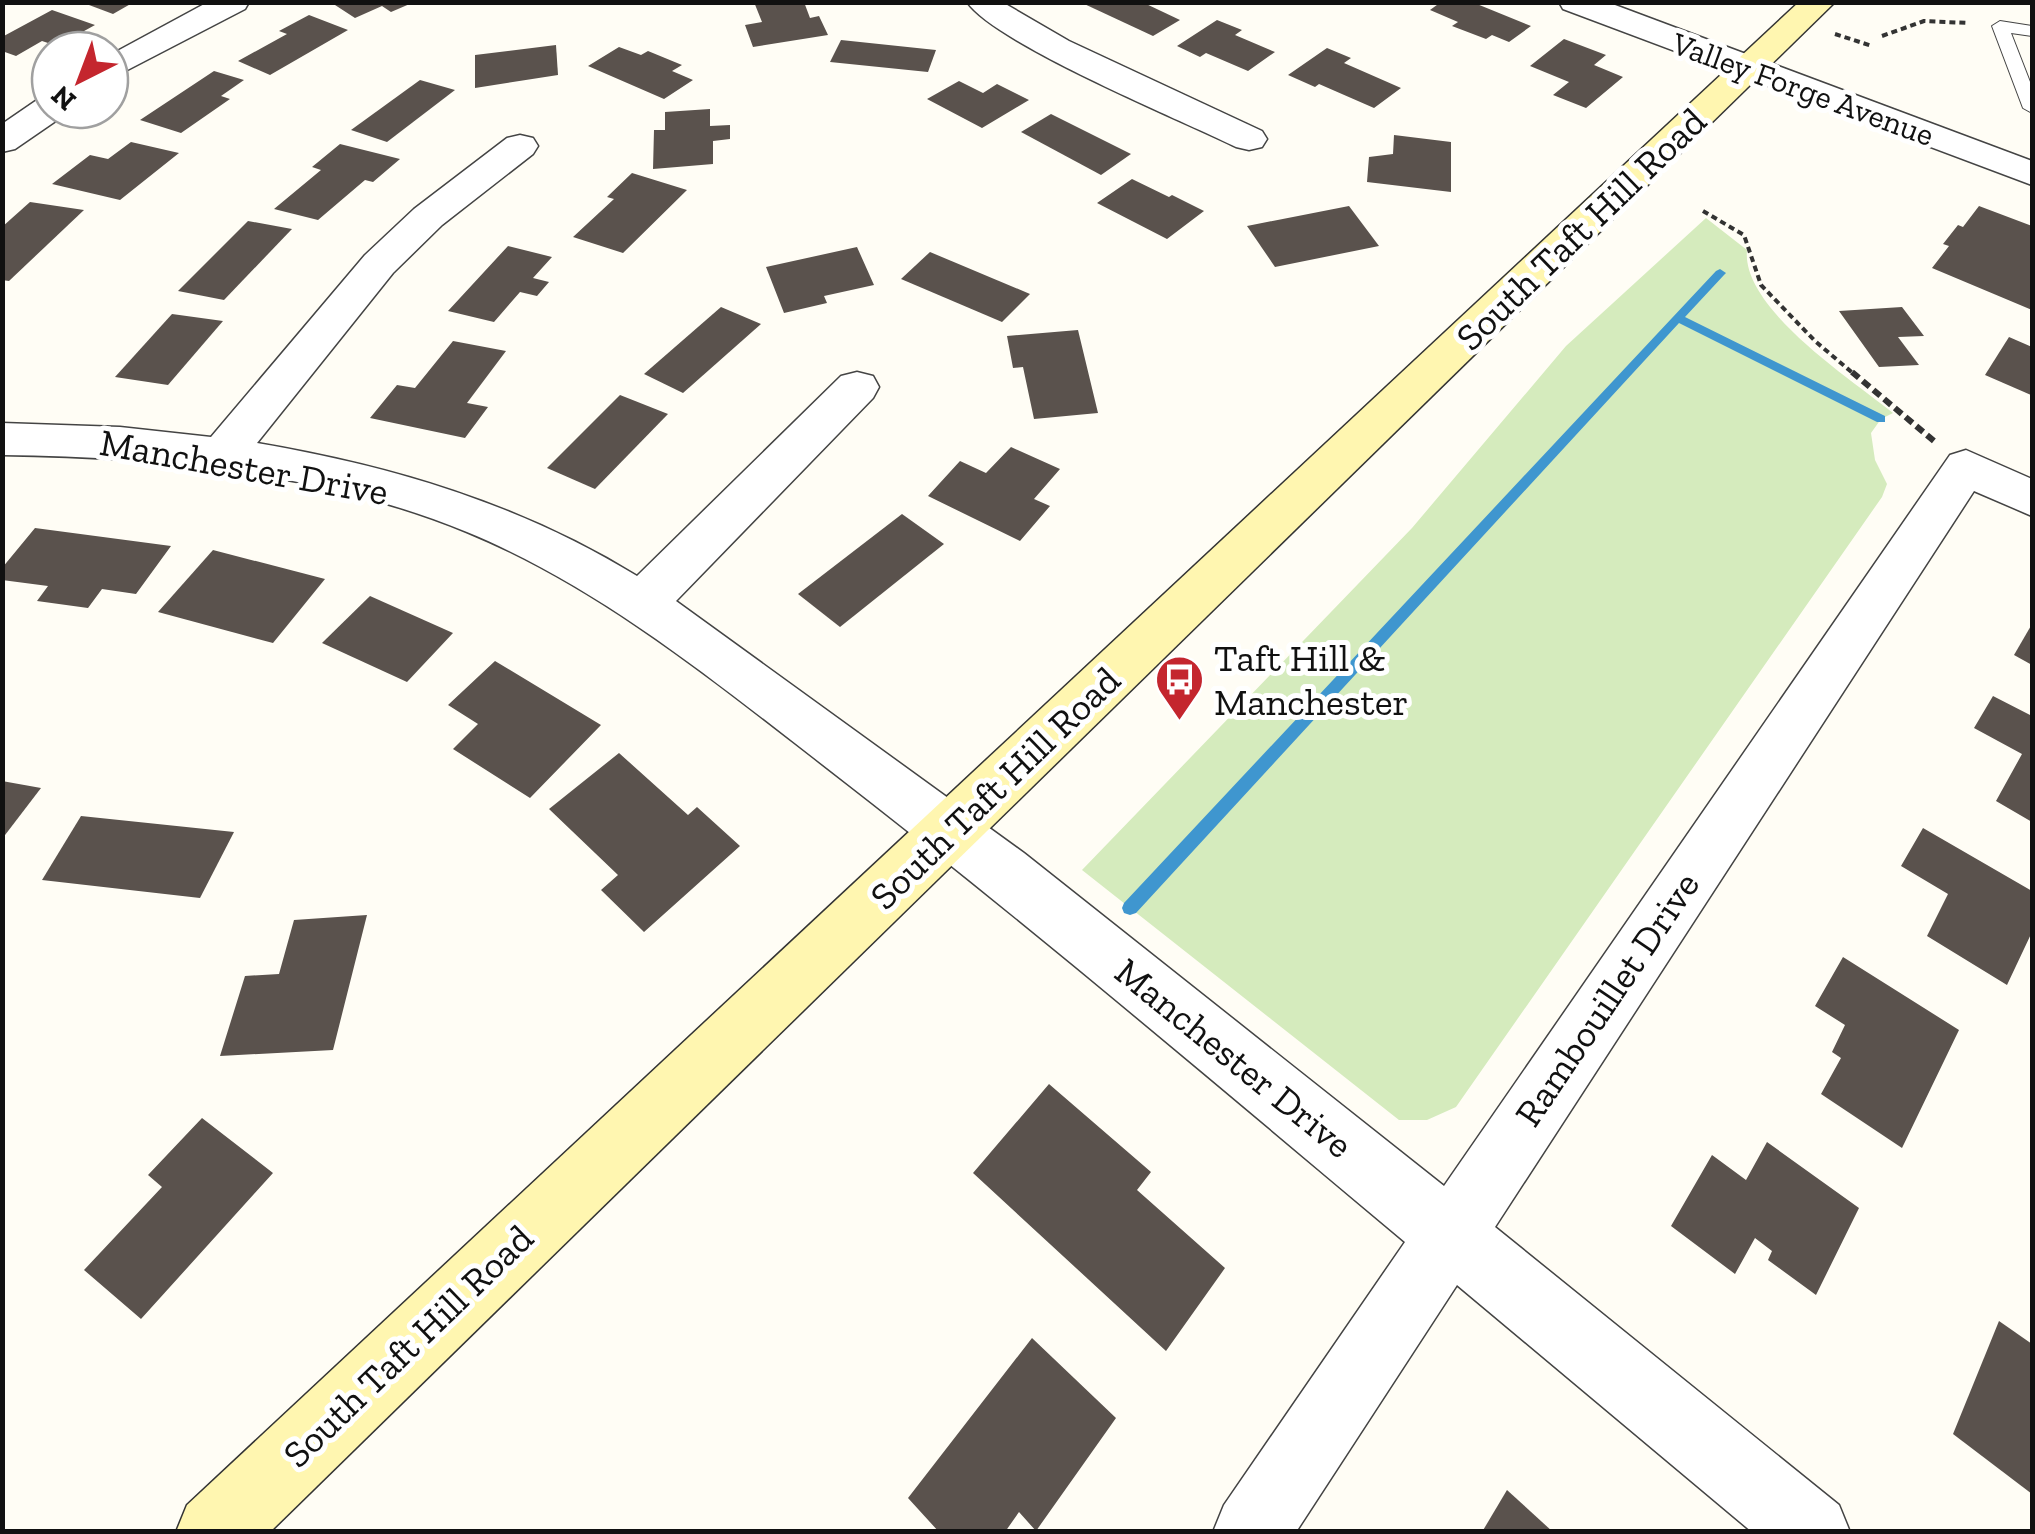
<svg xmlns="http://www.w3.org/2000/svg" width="2035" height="1534" viewBox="0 0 2035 1534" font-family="'Zilla Slab',serif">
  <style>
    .green { fill: #d5ebbd }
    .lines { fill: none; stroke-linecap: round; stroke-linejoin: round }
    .stream { fill: #3f96cf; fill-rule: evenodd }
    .building { fill: #5a524d }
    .lane-casing { stroke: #444; stroke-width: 2 }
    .street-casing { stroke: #444; stroke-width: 3 }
    .secondary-casing { stroke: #333; stroke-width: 3 }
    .path-far1 { stroke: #333; stroke-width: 4; stroke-dasharray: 6 4; stroke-linecap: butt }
    .path { stroke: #333; stroke-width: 6; stroke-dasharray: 9 5; stroke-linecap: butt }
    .lane { fill: #fff; fill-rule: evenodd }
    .street { fill: #fff; fill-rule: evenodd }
    .secondary { fill: #fff6b0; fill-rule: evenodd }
    .labels { text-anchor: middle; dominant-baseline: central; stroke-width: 10; stroke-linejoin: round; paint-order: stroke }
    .far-street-label { font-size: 32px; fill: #111; stroke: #fff }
    .street-label { font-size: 38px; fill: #111; stroke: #fff }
    .poi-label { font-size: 38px; fill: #111; stroke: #fff; text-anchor: start }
  </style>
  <rect width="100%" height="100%" fill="#fffdf5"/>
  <!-- green -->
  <path class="green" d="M1706,218L1747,250C1741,308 1851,379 1893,413L1881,419L1871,433L1875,460L1887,484L1882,497L1456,1107L1427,1120H1399L1082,870L1412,528L1566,346Z"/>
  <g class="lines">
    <!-- stream -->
    <path class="stream" d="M1720,269L1726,273L1724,275L1685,317L1885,416V422H1877L1679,323L1136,913L1130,915L1124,913L1122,908L1124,903L1716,271Z"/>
  </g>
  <!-- building -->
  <g class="building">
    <path d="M81,2H134L113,14Z"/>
    <path d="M341,2H412V3L391,12L382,6L355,18L335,5Z"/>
    <path d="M754,2H804L810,18L819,16L828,35L753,47L745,25L762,22Z"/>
    <path d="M1080,2H1142L1180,20L1153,36Z"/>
    <path d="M1441,2H1472L1531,26L1509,42L1492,35L1486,39L1452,26L1458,22L1430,10Z"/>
    <path d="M52,10L95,25L57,46L42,41L16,56L2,51V37Z"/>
    <path d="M309,15L348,30L270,75L238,61L287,34L279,31Z"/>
    <path d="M1217,20L1242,30L1235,35L1275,52L1248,71L1206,53L1200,57L1177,46Z"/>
    <path d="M1564,39L1606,55L1594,65L1623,77L1586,108L1553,95L1569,82L1530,66Z"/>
    <path d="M841,40L936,50L928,72L830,62Z"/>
    <path d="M556,45L558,75L475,88V55Z"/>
    <path d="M619,47L641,55L648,51L682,65L672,71L693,80L664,99L588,66Z"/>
    <path d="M1327,48L1351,58L1344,63L1401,88L1374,108L1319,84L1315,87L1288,75Z"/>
    <path d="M214,71L244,80L221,96L230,99L181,133L140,120Z"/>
    <path d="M420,80L455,90L387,142L351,130Z"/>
    <path d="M959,81L983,93L997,84L1029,100L982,128L927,99Z"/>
    <path d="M710,109V126L730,125V139L713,141V164L653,169L654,130H665V112Z"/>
    <path d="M1051,114L1131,154L1101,175L1021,132Z"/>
    <path d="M1394,135L1451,142V192L1367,182L1369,157L1393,154Z"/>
    <path d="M131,142L179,153L120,200L52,184L90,155L108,159Z"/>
    <path d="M340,144L400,159L373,182L365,180L318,220L274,209L321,170L312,167Z"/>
    <path d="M632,173L687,190L623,253L573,237L614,199L607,197Z"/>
    <path d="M1132,179L1169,197L1172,195L1204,211L1167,239L1097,203Z"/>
    <path d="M30,202L84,210L9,281L2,280V227Z"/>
    <path d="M1349,206L1379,246L1275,267L1247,226Z"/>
    <path d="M1979,206L2032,226V310L1932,268L1949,246L1943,244L1958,225L1963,227Z"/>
    <path d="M248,221L292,229L224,300L178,291Z"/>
    <path d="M508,246L552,257L533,278L549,282L537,296L520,292L494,322L448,311Z"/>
    <path d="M857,247L874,285L824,296L827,303L784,313L766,267Z"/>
    <path d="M930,252L1030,294L1002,322L901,279Z"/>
    <path d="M721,307L761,324L683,393L644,374Z"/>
    <path d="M1902,307L1924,336L1898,337L1919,365L1879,367L1839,311Z"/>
    <path d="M172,314L223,321L168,385L115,377Z"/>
    <path d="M1078,330L1098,413L1034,419L1023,367L1013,368L1007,336Z"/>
    <path d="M2009,337L2032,347L2031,395L1985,375Z"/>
    <path d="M453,341L506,351L467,403L488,407L465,438L370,418L397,385L415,388Z"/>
    <path d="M620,395L668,414L595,489L547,468Z"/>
    <path d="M1011,447L1060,469L1034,499L1050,506L1020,541L928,496L960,461L986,473Z"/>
    <path d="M902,514L944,544L840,627L798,594Z"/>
    <path d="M35,528L171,546L136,594L102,589L88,608L37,601L48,586L2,580V568Z"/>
    <path d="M213,550L325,579L273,643L158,612Z"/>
    <path d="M370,596L453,633L407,682L322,643Z"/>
    <path d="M2032,624V665L2014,655Z"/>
    <path d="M495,661L601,725L530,798L453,749L478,724L448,705Z"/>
    <path d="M1993,696L2032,716V822L1996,801L2022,754L1974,728Z"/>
    <path d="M619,753L688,815L697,807L740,846L644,932L601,890L618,875L549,809Z"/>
    <path d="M2,781L41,788L2,839Z"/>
    <path d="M81,816L234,832L200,898L42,880Z"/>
    <path d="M1923,828L2032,891V932L2007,985L1927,936L1948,894L1901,866Z"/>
    <path d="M367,915L333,1050L220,1056L245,976L279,974L294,920Z"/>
    <path d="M1843,957L1959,1030L1902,1148L1821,1094L1841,1058L1832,1052L1845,1025L1815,1006Z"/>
    <path d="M1049,1084L1151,1172L1137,1190L1225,1268L1166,1351L973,1173Z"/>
    <path d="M202,1118L273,1173L141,1319L84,1270L162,1187L148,1175Z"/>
    <path d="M1767,1142L1859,1208L1816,1295L1768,1260L1772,1251L1755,1238L1735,1274L1671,1226L1712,1155L1746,1180Z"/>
    <path d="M1999,1321L2032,1344V1494L1953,1434Z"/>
    <path d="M1032,1338L1116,1418L1036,1531L1019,1512L1005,1532H939L908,1498Z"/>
    <path d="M1507,1490L1553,1532H1482Z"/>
  </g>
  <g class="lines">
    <defs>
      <path id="lane" d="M2000,21L2032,26V36L2011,33L2032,87V113L2023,108L1992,26Z"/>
      <g id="street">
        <path d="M208,2H249L245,9L110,79V55Z"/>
        <path d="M967,2H1002L1069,41L1262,131L1267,139L1262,147L1249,150L1236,147C1181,120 996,44 967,2Z"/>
        <path d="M1559,2H1607L2032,161V185L1563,9Z"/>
        <path d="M50,97V110H67L63,116L15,149L2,152V124L37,100Z"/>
        <path d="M520,135L533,138L538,146L533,154L442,225L393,273L257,443C392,466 520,504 637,576L841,376L857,372L873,376L879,387L873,398L676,601L1024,853L1444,1186L1950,455L1966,450L2032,479V516L1974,491L1495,1227L1839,1505L1850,1532H1752L1457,1285L1296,1532H1213L1224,1505L1405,1242C1214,1082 1024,920 827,768C713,680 600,587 467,532C321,472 158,457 2,455V423L120,427L211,437L365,255L414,209L507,138Z"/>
      </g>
      <path id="secondary" d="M1799,2H1835L270,1532H176L187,1505Z"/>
    </defs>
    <!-- lane casing -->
    <use href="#lane" class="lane-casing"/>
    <!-- street casing -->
    <use href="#street" class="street-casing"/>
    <!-- secondary casing -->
    <use href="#secondary" class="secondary-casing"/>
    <!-- path-far1 -->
    <g class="path-far1">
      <path d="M1835,34L1872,46"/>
      <path d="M1882,36L1924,21L1969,23"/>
      <path d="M1703,211L1744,235L1761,285L1815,341L1855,375"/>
    </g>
    <!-- path -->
    <path class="path" d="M1852,372L1934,441"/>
    <!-- lane -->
    <use href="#lane" class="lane"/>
    <!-- street -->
    <use href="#street" class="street"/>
    <!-- secondary -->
    <use href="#secondary" class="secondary"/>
  </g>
  <!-- icons -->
  <defs>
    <symbol id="bus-pin" viewBox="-11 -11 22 30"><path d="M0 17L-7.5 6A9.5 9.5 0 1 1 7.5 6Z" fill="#c4262e" stroke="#fff"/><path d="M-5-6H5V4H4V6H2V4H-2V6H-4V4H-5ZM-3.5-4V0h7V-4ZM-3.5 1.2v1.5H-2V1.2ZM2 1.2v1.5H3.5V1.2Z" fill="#fff"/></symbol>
  </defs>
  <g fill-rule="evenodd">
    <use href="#bus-pin" x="1152" y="652" width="55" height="75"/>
  </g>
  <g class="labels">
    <!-- far-street labels -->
    <g class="far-street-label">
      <text transform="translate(1803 89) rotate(20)">Valley Forge Avenue</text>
    </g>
    <!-- street labels -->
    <g class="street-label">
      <text transform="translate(1581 229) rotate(-44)">South Taft Hill Road</text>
      <text transform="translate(244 467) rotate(10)">Manchester Drive</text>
      <text transform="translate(995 788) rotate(-44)">South Taft Hill Road</text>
      <text transform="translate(1607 999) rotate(-56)">Rambouillet Drive</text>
      <text transform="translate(1234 1058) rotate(39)">Manchester Drive</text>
      <text transform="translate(408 1346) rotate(-44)">South Taft Hill Road</text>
    </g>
    <!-- poi labels -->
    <g class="poi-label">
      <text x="1214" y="658">Taft Hill &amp;<tspan x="1214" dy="44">Manchester</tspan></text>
    </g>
  </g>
  <!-- border -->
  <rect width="2035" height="1534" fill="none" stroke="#111111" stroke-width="10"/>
  <!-- north arrow -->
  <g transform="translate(80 80) rotate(222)"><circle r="48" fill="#ffffff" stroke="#a0a0a0" stroke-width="2.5"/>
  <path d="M0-8L18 38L0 25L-18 38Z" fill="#c4262e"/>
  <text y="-15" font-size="28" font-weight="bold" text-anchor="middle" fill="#111111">N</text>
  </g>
</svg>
